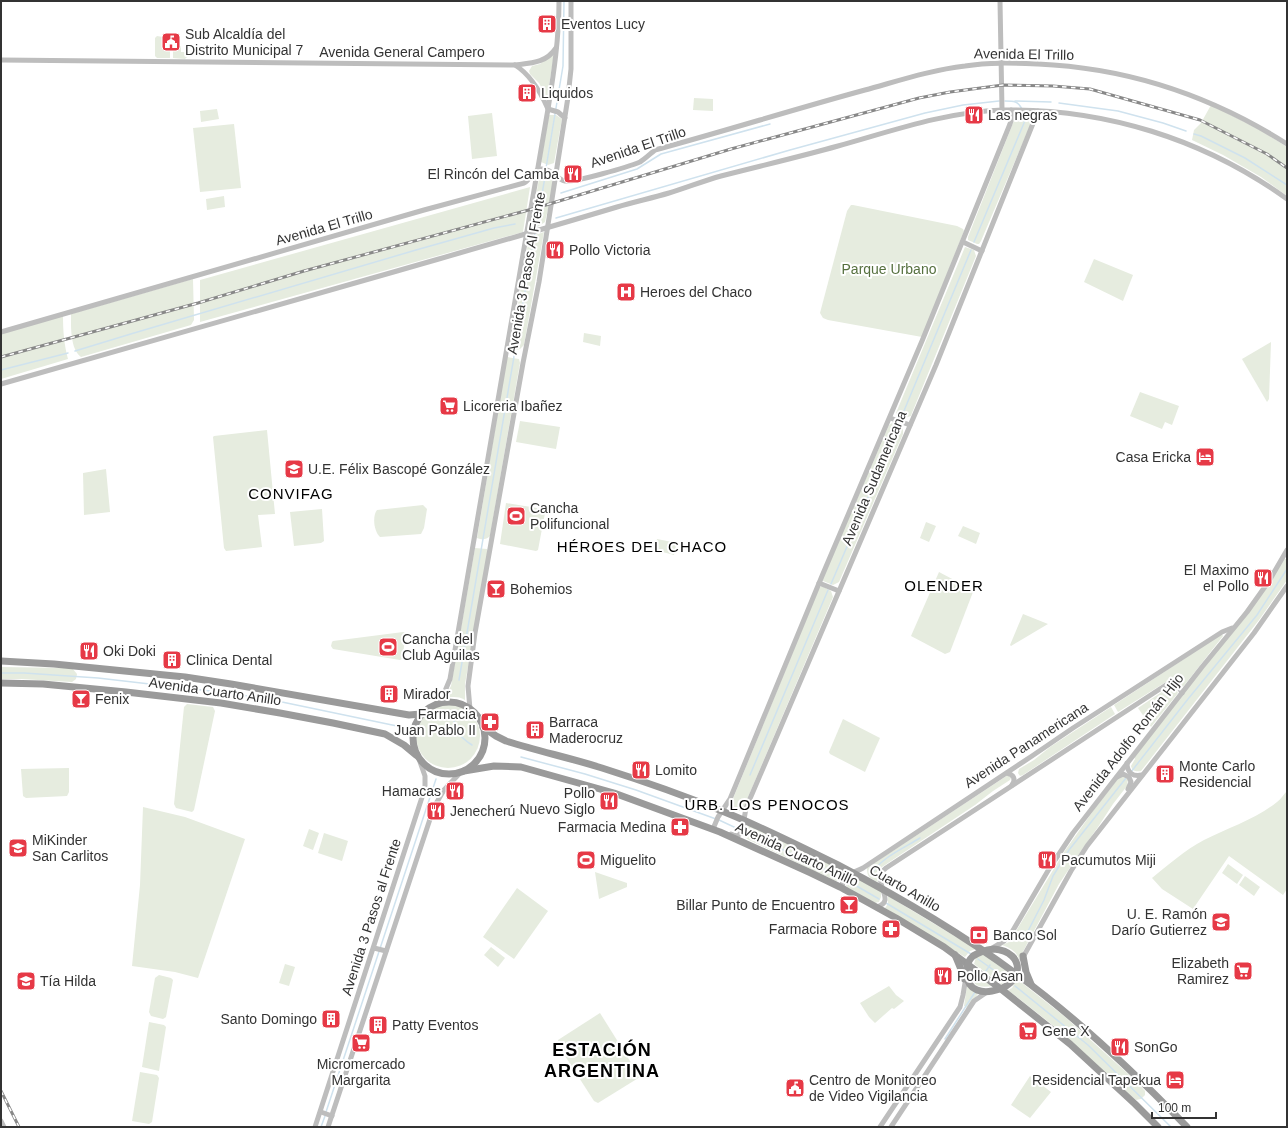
<svg xmlns="http://www.w3.org/2000/svg" width="1288" height="1128" viewBox="0 0 1288 1128" font-family="Helvetica,sans-serif">
  <style>
    .green { fill: #e6ecdf }
    .lines { fill: none; stroke-linecap: round; stroke-linejoin: round }
    .stream { stroke: #cfe2ee; stroke-width: 1.5 }
    .secondary { stroke: #bdbdbd; stroke-width: 5 }
    .highway { stroke: #9a9a9a; stroke-width: 7 }
    .rail-casing { stroke: #888; stroke-width: 3 }
    .rail { stroke: #fff; stroke-width: 1.5; stroke-dasharray: 4.5; stroke-linecap: butt }
    .labels { text-anchor: middle; dominant-baseline: central; stroke-width: 4; stroke-linejoin: round; paint-order: stroke }
    .poi-label { font-size: 14px; fill: #333; stroke: #fff; text-anchor: start }
    .street-label { font-size: 14px; fill: #333; stroke: #fff }
    .park-label { font-size: 14px; fill: #56703f; stroke: #fff }
    .neighbourhood-label { font-size: 15px; letter-spacing: 1px; fill: #000; stroke: #fff }
    .district-label { font-size: 18px; font-weight: bold; letter-spacing: 1px; fill: #000; stroke: #fff }
  </style>
  <rect width="100%" height="100%" fill="#fff"/>
  <!-- green -->
  <g class="green">
    <path d="M157,36L163,37V46H169L170,47V58H157L155,56V38Z"/>
    <path d="M173,46H181V52H188L187,57L185,59L173,58Z"/>
    <path d="M554,54L547,98L539,83L530,74L529,71L532,66L540,64Z"/>
    <path d="M694,98L713,99V111L693,110Z"/>
    <path d="M1211,105L1260,130L1287,147V196L1261,177L1223,155L1192,140L1194,130L1201,123Z"/>
    <path d="M217,109L219,119L201,122L200,111Z"/>
    <path d="M492,113L497,156L472,159L468,116Z"/>
    <path d="M1020,113H1030L1033,114L1032,121L981,241L979,244H977L968,240V237L1015,118Z"/>
    <path d="M549,115H556L562,119L554,163L548,165L541,162Z"/>
    <path d="M234,124L241,188L200,192L193,128Z"/>
    <path d="M540,173L551,175C555,190 548,208 545,222L536,228L530,230Z"/>
    <path d="M530,187L523,232L200,322V280Z"/>
    <path d="M224,196L225,207L207,210L206,199Z"/>
    <path d="M851,205H853L957,226L963,229L964,231L922,337L828,320L823,318L820,313L847,211Z"/>
    <path d="M544,232L524,345L520,349L516,350L511,347L529,237Z"/>
    <path d="M965,247L974,250L976,256L912,413L911,416L905,418L897,415L896,413Z"/>
    <path d="M1094,259L1133,275L1123,301L1084,282Z"/>
    <path d="M193,279L194,320L191,325L81,357C70,349 71,326 71,314Z"/>
    <path d="M63,315C63,331 64,344 68,359L1,379V334Z"/>
    <path d="M584,333L601,336L600,346L583,342Z"/>
    <path d="M1271,342L1269,399L1267,402L1242,359Z"/>
    <path d="M507,357L519,359L520,363L490,536C486,540 482,540 477,538Z"/>
    <path d="M1140,392L1179,406L1172,425L1165,422L1162,429L1130,416Z"/>
    <path d="M520,421L560,427L556,449L516,442Z"/>
    <path d="M895,421L901,424L903,430V434L839,582L833,585L823,581V578L889,425Z"/>
    <path d="M267,430L275,514L258,515L262,547L226,551L224,548L213,437L214,436Z"/>
    <path d="M106,469L110,512L84,515L83,473Z"/>
    <path d="M506,503L543,509L545,513L538,550L536,551L500,544Z"/>
    <path d="M423,505L427,509L424,528L421,534L380,537C374,532 372,516 377,510Z"/>
    <path d="M322,509L324,541L321,543L294,546L290,512Z"/>
    <path d="M926,522L936,526L929,542L920,538Z"/>
    <path d="M963,526L980,533L976,544L958,536Z"/>
    <path d="M657,539L677,543L674,555L655,550Z"/>
    <path d="M475,548L487,549L488,552L465,684V700C458,696 452,697 444,698L451,686Z"/>
    <path d="M1284,559H1287V580L1259,620L1141,771C1136,772 1132,771 1131,766L1135,759L1134,757Z"/>
    <path d="M939,572L973,590V592L950,652L945,654L911,636Z"/>
    <path d="M822,586L831,591L833,597L743,809L740,811L733,812L730,809V806L819,588Z"/>
    <path d="M1023,614L1048,624L1011,646L1010,645Z"/>
    <path d="M403,632L406,633V635L402,659L400,660L333,649L331,646L332,642L333,641Z"/>
    <path d="M1222,634L1223,636L1183,687C1179,681 1175,680 1169,680L1118,712L1114,705Z"/>
    <path d="M1,667L72,668L77,674L76,679L72,682L21,679H1Z"/>
    <path d="M1169,687H1175L1178,693L1151,727L1138,708Z"/>
    <circle cx="448" cy="736" r="32"/>
    <path d="M187,704L213,707L215,711L194,810L192,812L176,808L174,804L184,707Z"/>
    <path d="M1111,707L1115,714L1023,775L1020,776L1018,773L1019,769L1034,760L1050,747Z"/>
    <path d="M843,719L880,738L865,772L830,754L829,752Z"/>
    <path d="M69,768V792L67,796L26,798L23,796L21,769Z"/>
    <path d="M1008,775L1011,778L1010,780L993,791L975,805L882,867L877,877L878,882C870,878 867,878 867,868Z"/>
    <path d="M1121,775L1128,779L1127,786L1113,804L1098,827L1083,848L1059,884L1019,959C1016,951 1010,948 1002,945L1009,942L1013,936L1064,852L1098,804Z"/>
    <path d="M1287,791V889L1283,895L1229,856L1193,909L1162,889L1152,878C1168,865 1185,850 1204,840C1228,828 1256,819 1277,802C1281,799 1284,794 1287,791Z"/>
    <path d="M143,807L185,817L245,839L198,978L175,972L132,966L140,885Z"/>
    <path d="M749,825L843,871L844,875L840,880L836,881L832,879L749,840L743,836V835L746,826Z"/>
    <path d="M309,829L319,833L313,850L303,846Z"/>
    <path d="M324,833L348,841L342,861L318,853Z"/>
    <path d="M1228,864L1243,875L1237,884L1222,873Z"/>
    <path d="M595,872L627,883V887L599,899Z"/>
    <path d="M853,876L881,892V897L879,902L875,903L847,887L845,883L850,877Z"/>
    <path d="M1245,876L1260,887L1254,896L1239,885Z"/>
    <path d="M517,888L548,911L514,959L483,937Z"/>
    <path d="M888,896L976,949L970,951L965,957L885,908L888,904Z"/>
    <path d="M491,947L505,958L498,967L484,955Z"/>
    <path d="M982,955H985L1012,974C1010,979 1007,983 1001,984L974,964L976,957Z"/>
    <path d="M285,964L295,967L289,986L279,983Z"/>
    <path d="M972,971L993,986C979,988 971,987 972,971Z"/>
    <path d="M159,975L171,978L173,980L166,1017L163,1019L151,1016L149,1012L155,978Z"/>
    <path d="M1017,979L1064,1016L1135,1080L1145,1091V1095L1141,1099L1136,1100L1130,1095L1055,1027L1008,990L1012,988Z"/>
    <path d="M889,986L896,995L904,1001L894,1009L892,1008L875,1023L869,1017L860,1003Z"/>
    <path d="M967,986L978,994L967,1008L964,1006Z"/>
    <path d="M600,1013L640,1077L598,1103L594,1101L558,1045V1040Z"/>
    <path d="M149,1022L164,1025L166,1027L159,1071L142,1067Z"/>
    <path d="M140,1072L157,1075L159,1078L152,1122L149,1124L132,1121Z"/>
    <path d="M1030,1076L1051,1092L1030,1118L1011,1105Z"/>
  </g>
  <g class="lines">
    <!-- stream -->
    <g class="stream">
      <path d="M1005,101C1014,101 1018,101 1022,109"/>
      <path d="M1015,101L1051,102"/>
      <path d="M1059,103L1118,111L1163,123L1186,131"/>
      <path d="M1194,134L1201,136L1245,158L1287,185"/>
      <path d="M546,168L563,66L564,1"/>
      <path d="M561,193L637,169L661,154L770,124"/>
      <path d="M556,218L790,150L925,113L963,105L999,101"/>
      <path d="M536,229L546,171"/>
      <path d="M974,242L1024,123L1025,119L1024,113"/>
      <path d="M75,351L134,333L416,250L494,228L515,224"/>
      <path d="M1,370L68,353"/>
      <path d="M901,418L971,250"/>
      <path d="M831,584L899,425"/>
      <path d="M1,673H24L98,678L236,694L282,702L397,726"/>
      <path d="M459,680L535,233"/>
      <path d="M453,715C455,730 459,737 472,745"/>
      <path d="M521,757L585,774L636,790L716,819"/>
      <path d="M1131,772L1188,699L1257,615L1287,569"/>
      <path d="M750,775L828,590"/>
      <path d="M719,820L841,877"/>
      <path d="M871,875C880,858 904,848 920,838"/>
      <path d="M848,881L879,899"/>
      <path d="M886,903L971,954"/>
      <path d="M1027,933L1044,900L1053,876L1069,850L1126,778"/>
      <path d="M978,959L1009,981"/>
      <path d="M986,971L990,965"/>
      <path d="M1015,986L1088,1045L1171,1127"/>
      <path d="M945,1039L975,992"/>
      <path d="M326,1112L436,779"/>
      <path d="M321,1127L325,1116"/>
    </g>
    <!-- secondary -->
    <g class="secondary">
      <path d="M1000,1L1002,110"/>
      <path d="M1,60L515,65C532,63 546,63 556,48"/>
      <path d="M515,65C531,75 541,93 548,109L558,112L565,118"/>
      <path d="M963,242L982,251"/>
      <path d="M1,332L424,210L524,183C530,180 534,170 540,169C553,168 555,179 565,181C577,182 628,167 640,162C645,159 650,154 655,150C725,131 795,109 865,90C898,81 931,70 965,66C989,62 1013,63 1038,64C1129,68 1210,95 1287,144"/>
      <path d="M1,384C133,346 265,308 397,271C470,250 544,229 617,207C634,202 652,198 669,193C686,188 703,181 721,176C760,166 799,157 838,146C892,131 945,112 1002,110C1104,108 1204,139 1287,199"/>
      <path d="M890,418L910,425"/>
      <path d="M819,583L839,591"/>
      <path d="M436,704L445,691L450,679L548,109C554,72 559,38 559,1"/>
      <path d="M470,709L468,686L475,633L523,363L539,282L568,97L571,69V1"/>
      <path d="M1127,763C1127,773 1133,777 1142,775"/>
      <path d="M1007,773C1014,775 1016,779 1012,785"/>
      <path d="M1117,777L1123,774L1129,777L1131,782L1128,789"/>
      <path d="M713,829L718,817L730,799L822,576L922,341L1010,124L1012,118L1011,110"/>
      <path d="M731,834L737,836L740,834L742,831L746,808L936,365L1038,111"/>
      <path d="M844,890C837,874 854,873 863,868L1032,756L1073,728L1222,632L1232,628"/>
      <path d="M876,907C899,902 869,881 886,868L1166,685C1174,682 1179,686 1182,693"/>
      <path d="M374,948L386,951"/>
      <path d="M991,949L1004,941L1012,932L1049,869L1073,833L1202,667L1247,612L1269,581L1287,550"/>
      <path d="M1022,959L1071,871L1087,846L1254,633L1287,586"/>
      <path d="M321,1112L332,1116"/>
      <path d="M1,1121L4,1127"/>
      <path d="M315,1127L425,788V776L419,759"/>
      <path d="M328,1127L434,807L444,790L460,773"/>
      <path d="M880,1127L960,1007L963,995L966,977"/>
      <path d="M891,1127L974,1001L987,992"/>
    </g>
    <!-- highway -->
    <g class="highway">
      <path d="M1,661L54,664L185,677L231,684L409,715L421,714"/>
      <path d="M1,683L43,684L126,692L221,703L280,713L333,723L385,734L404,745L416,755"/>
      <circle cx="449" cy="738" r="36"/>
      <path d="M483,727L496,736L506,741C538,751 570,758 602,768C643,781 683,795 722,811C762,827 800,846 838,865C899,897 959,932 1015,973C1077,1018 1134,1072 1187,1127"/>
      <path d="M464,771L494,766L521,767L614,793L720,832L811,873L840,887L896,918L944,947L1001,989L1070,1044L1135,1104L1158,1127"/>
      <path d="M994,949C1027,952 1024,986 992,991C987,992 982,992 977,990C964,985 963,965 973,956C979,952 986,950 994,949Z"/>
      <path d="M955,955L960,967L964,979"/>
      <path d="M1023,956L1026,972L1031,984"/>
    </g>
    <defs>
      <g id="rail">
        <path d="M1,357L198,303L304,271L536,208L731,149L919,98L950,92L1003,85L1053,86L1090,89L1200,120L1267,154L1287,168"/>
        <path d="M1,1091L19,1127"/>
      </g>
    </defs>
    <!-- rail casing -->
    <use href="#rail" class="rail-casing"/>
    <!-- rail -->
    <use href="#rail" class="rail"/>
  </g>
  <!-- icons -->
  <defs>
    <symbol id="building-square" viewBox="-11 -11 22 22"><rect x="-9" y="-9" width="18" height="18" rx="4" fill="#e63946" stroke="#fff"/><path d="M-4-6H4V6H1V3H-1V6H-4ZM-2.5-4.3h1.7v1.8h-1.7ZM.8-4.3h1.7v1.8H.8ZM-2.5-1h1.7V.8h-1.7ZM.8-1h1.7V.8H.8Z" fill="#fff"/></symbol>
    <symbol id="civic-square" viewBox="-11 -11 22 22"><rect x="-9" y="-9" width="18" height="18" rx="4" fill="#e63946" stroke="#fff"/><path d="M-.6-6.5H3V-4.5H.6V-3L4-1V1h2V6H-6V1h2V-1L-.6-3ZM-1.2 2.5V6h2.4V2.5Z" fill="#fff"/></symbol>
    <symbol id="restaurant-square" viewBox="-11 -11 22 22"><rect x="-9" y="-9" width="18" height="18" rx="4" fill="#e63946" stroke="#fff"/><path d="M-5-6h1v4h1v-4h1v4h1v-4h1v5L-1.5 .5V6h-2V.5L-5-1ZM5-6V6H3V1.5H1.5Q1.5-4 5-6Z" fill="#fff"/></symbol>
    <symbol id="hospital-square" viewBox="-11 -11 22 22"><rect x="-9" y="-9" width="18" height="18" rx="4" fill="#e63946" stroke="#fff"/><path d="M-5-5h3v3.5h4V-5h3V5h-3V1.5h-4V5h-3Z" fill="#fff"/></symbol>
    <symbol id="supermarket-square" viewBox="-11 -11 22 22"><rect x="-9" y="-9" width="18" height="18" rx="4" fill="#e63946" stroke="#fff"/><path d="M-6-5.5h2.5l.6 2H6L4.5 2H-2.5L-4.4-4H-6ZM-1.5 3.2a1.3 1.3 0 1 0 .1 0ZM3 3.2a1.3 1.3 0 1 0 .1 0Z" fill="#fff"/></symbol>
    <symbol id="hotel-square" viewBox="-11 -11 22 22"><rect x="-9" y="-9" width="18" height="18" rx="4" fill="#e63946" stroke="#fff"/><path d="M-6-4.5h1.5V1H6V5H4.5V3h-9V5H-6ZM-4 0a1.8 1.8 0 1 1 3.6 0ZM.5 0V-2.5h3Q6-2.5 6 0Z" fill="#fff"/></symbol>
    <symbol id="school-square" viewBox="-11 -11 22 22"><rect x="-9" y="-9" width="18" height="18" rx="4" fill="#e63946" stroke="#fff"/><path d="M0-5L7-2L0 1L-7-2ZM-4 1L0 2.5L4 1V4Q0 6-4 4Z" fill="#fff"/></symbol>
    <symbol id="stadium-square" viewBox="-11 -11 22 22"><rect x="-9" y="-9" width="18" height="18" rx="4" fill="#e63946" stroke="#fff"/><path d="M0-5a6.5 5 0 1 0 0 10a6.5 5 0 1 0 0-10ZM-3.5-1.8h7v3.6h-7Z" fill="#fff"/></symbol>
    <symbol id="bar-square" viewBox="-11 -11 22 22"><rect x="-9" y="-9" width="18" height="18" rx="4" fill="#e63946" stroke="#fff"/><path d="M-6-5H6L.8 .8V4.5H3.5V6h-7V4.5H-.8V.8Z" fill="#fff"/></symbol>
    <symbol id="pharmacy-square" viewBox="-11 -11 22 22"><rect x="-9" y="-9" width="18" height="18" rx="4" fill="#e63946" stroke="#fff"/><path d="M-2-6h4v4h4v4h-4v4h-4v-4h-4v-4h4Z" fill="#fff"/></symbol>
    <symbol id="bank-square" viewBox="-11 -11 22 22"><rect x="-9" y="-9" width="18" height="18" rx="4" fill="#e63946" stroke="#fff"/><path d="M-6-4H6V4H-6ZM0-2.3a2.3 2.3 0 1 0 0 4.6a2.3 2.3 0 1 0 0-4.6Z" fill="#fff"/></symbol>
  </defs>
  <g fill-rule="evenodd">
    <use href="#building-square" x="536" y="13" width="22" height="22"/>
    <use href="#civic-square" x="160" y="31" width="22" height="22"/>
    <use href="#building-square" x="516" y="82" width="22" height="22"/>
    <use href="#restaurant-square" x="963" y="104" width="22" height="22"/>
    <use href="#restaurant-square" x="562" y="163" width="22" height="22"/>
    <use href="#restaurant-square" x="544" y="239" width="22" height="22"/>
    <use href="#hospital-square" x="615" y="281" width="22" height="22"/>
    <use href="#supermarket-square" x="438" y="395" width="22" height="22"/>
    <use href="#hotel-square" x="1194" y="446" width="22" height="22"/>
    <use href="#school-square" x="283" y="458" width="22" height="22"/>
    <use href="#stadium-square" x="505" y="505" width="22" height="22"/>
    <use href="#restaurant-square" x="1252" y="567" width="22" height="22"/>
    <use href="#bar-square" x="485" y="578" width="22" height="22"/>
    <use href="#stadium-square" x="377" y="636" width="22" height="22"/>
    <use href="#restaurant-square" x="78" y="640" width="22" height="22"/>
    <use href="#building-square" x="161" y="649" width="22" height="22"/>
    <use href="#building-square" x="378" y="683" width="22" height="22"/>
    <use href="#bar-square" x="70" y="688" width="22" height="22"/>
    <use href="#pharmacy-square" x="479" y="711" width="22" height="22"/>
    <use href="#building-square" x="524" y="719" width="22" height="22"/>
    <use href="#restaurant-square" x="630" y="759" width="22" height="22"/>
    <use href="#building-square" x="1154" y="763" width="22" height="22"/>
    <use href="#restaurant-square" x="444" y="780" width="22" height="22"/>
    <use href="#restaurant-square" x="598" y="790" width="22" height="22"/>
    <use href="#restaurant-square" x="425" y="800" width="22" height="22"/>
    <use href="#pharmacy-square" x="669" y="816" width="22" height="22"/>
    <use href="#school-square" x="7" y="837" width="22" height="22"/>
    <use href="#stadium-square" x="575" y="849" width="22" height="22"/>
    <use href="#restaurant-square" x="1036" y="849" width="22" height="22"/>
    <use href="#bar-square" x="838" y="894" width="22" height="22"/>
    <use href="#school-square" x="1210" y="911" width="22" height="22"/>
    <use href="#pharmacy-square" x="880" y="918" width="22" height="22"/>
    <use href="#bank-square" x="968" y="924" width="22" height="22"/>
    <use href="#supermarket-square" x="1232" y="960" width="22" height="22"/>
    <use href="#restaurant-square" x="932" y="965" width="22" height="22"/>
    <use href="#school-square" x="15" y="970" width="22" height="22"/>
    <use href="#building-square" x="320" y="1008" width="22" height="22"/>
    <use href="#building-square" x="367" y="1014" width="22" height="22"/>
    <use href="#supermarket-square" x="1017" y="1020" width="22" height="22"/>
    <use href="#supermarket-square" x="350" y="1032" width="22" height="22"/>
    <use href="#restaurant-square" x="1109" y="1036" width="22" height="22"/>
    <use href="#hotel-square" x="1164" y="1069" width="22" height="22"/>
    <use href="#civic-square" x="784" y="1077" width="22" height="22"/>
  </g>
  <g class="labels">
    <!-- poi labels -->
    <g class="poi-label">
      <text x="561" y="24">Eventos Lucy</text>
      <text x="185" y="34">Sub Alcaldía del<tspan x="185" dy="16">Distrito Municipal 7</tspan></text>
      <text x="541" y="93">Liquidos</text>
      <text x="988" y="115">Las negras</text>
      <text x="559" y="174" text-anchor="end">El Rincón del Camba</text>
      <text x="569" y="250">Pollo Victoria</text>
      <text x="640" y="292">Heroes del Chaco</text>
      <text x="463" y="406">Licoreria Ibañez</text>
      <text x="1191" y="457" text-anchor="end">Casa Ericka</text>
      <text x="308" y="469">U.E. Félix Bascopé González</text>
      <text x="530" y="508">Cancha<tspan x="530" dy="16">Polifuncional</tspan></text>
      <text x="1249" y="570" text-anchor="end">El Maximo<tspan x="1249" dy="16">el Pollo</tspan></text>
      <text x="510" y="589">Bohemios</text>
      <text x="402" y="639">Cancha del<tspan x="402" dy="16">Club Aguilas</tspan></text>
      <text x="103" y="651">Oki Doki</text>
      <text x="186" y="660">Clinica Dental</text>
      <text x="403" y="694">Mirador</text>
      <text x="95" y="699">Fenix</text>
      <text x="476" y="714" text-anchor="end">Farmacia<tspan x="476" dy="16">Juan Pablo II</tspan></text>
      <text x="549" y="722">Barraca<tspan x="549" dy="16">Maderocruz</tspan></text>
      <text x="1179" y="766">Monte Carlo<tspan x="1179" dy="16">Residencial</tspan></text>
      <text x="655" y="770">Lomito</text>
      <text x="441" y="791" text-anchor="end">Hamacas</text>
      <text x="595" y="793" text-anchor="end">Pollo<tspan x="595" dy="16">Nuevo Siglo</tspan></text>
      <text x="450" y="811">Jenecherú</text>
      <text x="666" y="827" text-anchor="end">Farmacia Medina</text>
      <text x="32" y="840">MiKinder<tspan x="32" dy="16">San Carlitos</tspan></text>
      <text x="600" y="860">Miguelito</text>
      <text x="1061" y="860">Pacumutos Miji</text>
      <text x="835" y="905" text-anchor="end">Billar Punto de Encuentro</text>
      <text x="1207" y="914" text-anchor="end">U. E. Ramón<tspan x="1207" dy="16">Darío Gutierrez</tspan></text>
      <text x="877" y="929" text-anchor="end">Farmacia Robore</text>
      <text x="993" y="935">Banco Sol</text>
      <text x="1229" y="963" text-anchor="end">Elizabeth<tspan x="1229" dy="16">Ramirez</tspan></text>
      <text x="957" y="976">Pollo Asan</text>
      <text x="40" y="981">Tía Hilda</text>
      <text x="317" y="1019" text-anchor="end">Santo Domingo</text>
      <text x="392" y="1025">Patty Eventos</text>
      <text x="1042" y="1031">Gene X</text>
      <text x="1134" y="1047">SonGo</text>
      <text x="361" y="1064" text-anchor="middle">Micromercado<tspan x="361" dy="16">Margarita</tspan></text>
      <text x="809" y="1080">Centro de Monitoreo<tspan x="809" dy="16">de Video Vigilancia</tspan></text>
      <text x="1161" y="1080" text-anchor="end">Residencial Tapekua</text>
    </g>
    <!-- street labels -->
    <g class="street-label">
      <text x="402" y="52">Avenida General Campero</text>
      <text transform="translate(1024 54) rotate(1)">Avenida El Trillo</text>
      <text transform="translate(638 147) rotate(-19)">Avenida El Trillo</text>
      <text transform="translate(324 227) rotate(-16)">Avenida El Trillo</text>
      <text transform="translate(526 273) rotate(-80)">Avenida 3 Pasos Al Frente</text>
      <text transform="translate(874 478) rotate(-67)">Avenida Sudamericana</text>
      <text transform="translate(215 691) rotate(8)">Avenida Cuarto Anillo</text>
      <text transform="translate(1128 742) rotate(-52)">Avenida Adolfo Román Hijo</text>
      <text transform="translate(1026 745) rotate(-33)">Avenida Panamericana</text>
      <text transform="translate(797 854) rotate(25)">Avenida Cuarto Anillo</text>
      <text transform="translate(905 888) rotate(30)">Cuarto Anillo</text>
      <text transform="translate(371 917) rotate(-72)">Avenida 3 Pasos al Frente</text>
    </g>
    <!-- park labels -->
    <g class="park-label">
      <text x="889" y="269">Parque Urbano</text>
    </g>
    <!-- neighbourhood labels -->
    <g class="neighbourhood-label">
      <text x="291" y="493">CONVIFAG</text>
      <text x="642" y="546">HÉROES DEL CHACO</text>
      <text x="944" y="585">OLENDER</text>
      <text x="767" y="804">URB. LOS PENOCOS</text>
    </g>
    <!-- district labels -->
    <g class="district-label">
      <text x="602" y="1050">ESTACIÓN<tspan x="602" dy="21">ARGENTINA</tspan></text>
    </g>
  </g>
  <!-- border -->
  <rect width="1288" height="1128" fill="none" stroke="#333333" stroke-width="4"/>
  <!-- scale -->
  <path d="M1152 1112v6h64v-6" fill="none" stroke="#333333" stroke-width="2"/>
  <text x="1158" y="1112" font-size="12" fill="#333333" stroke="#ffffff" stroke-width="3" paint-order="stroke">100 m</text>
</svg>
